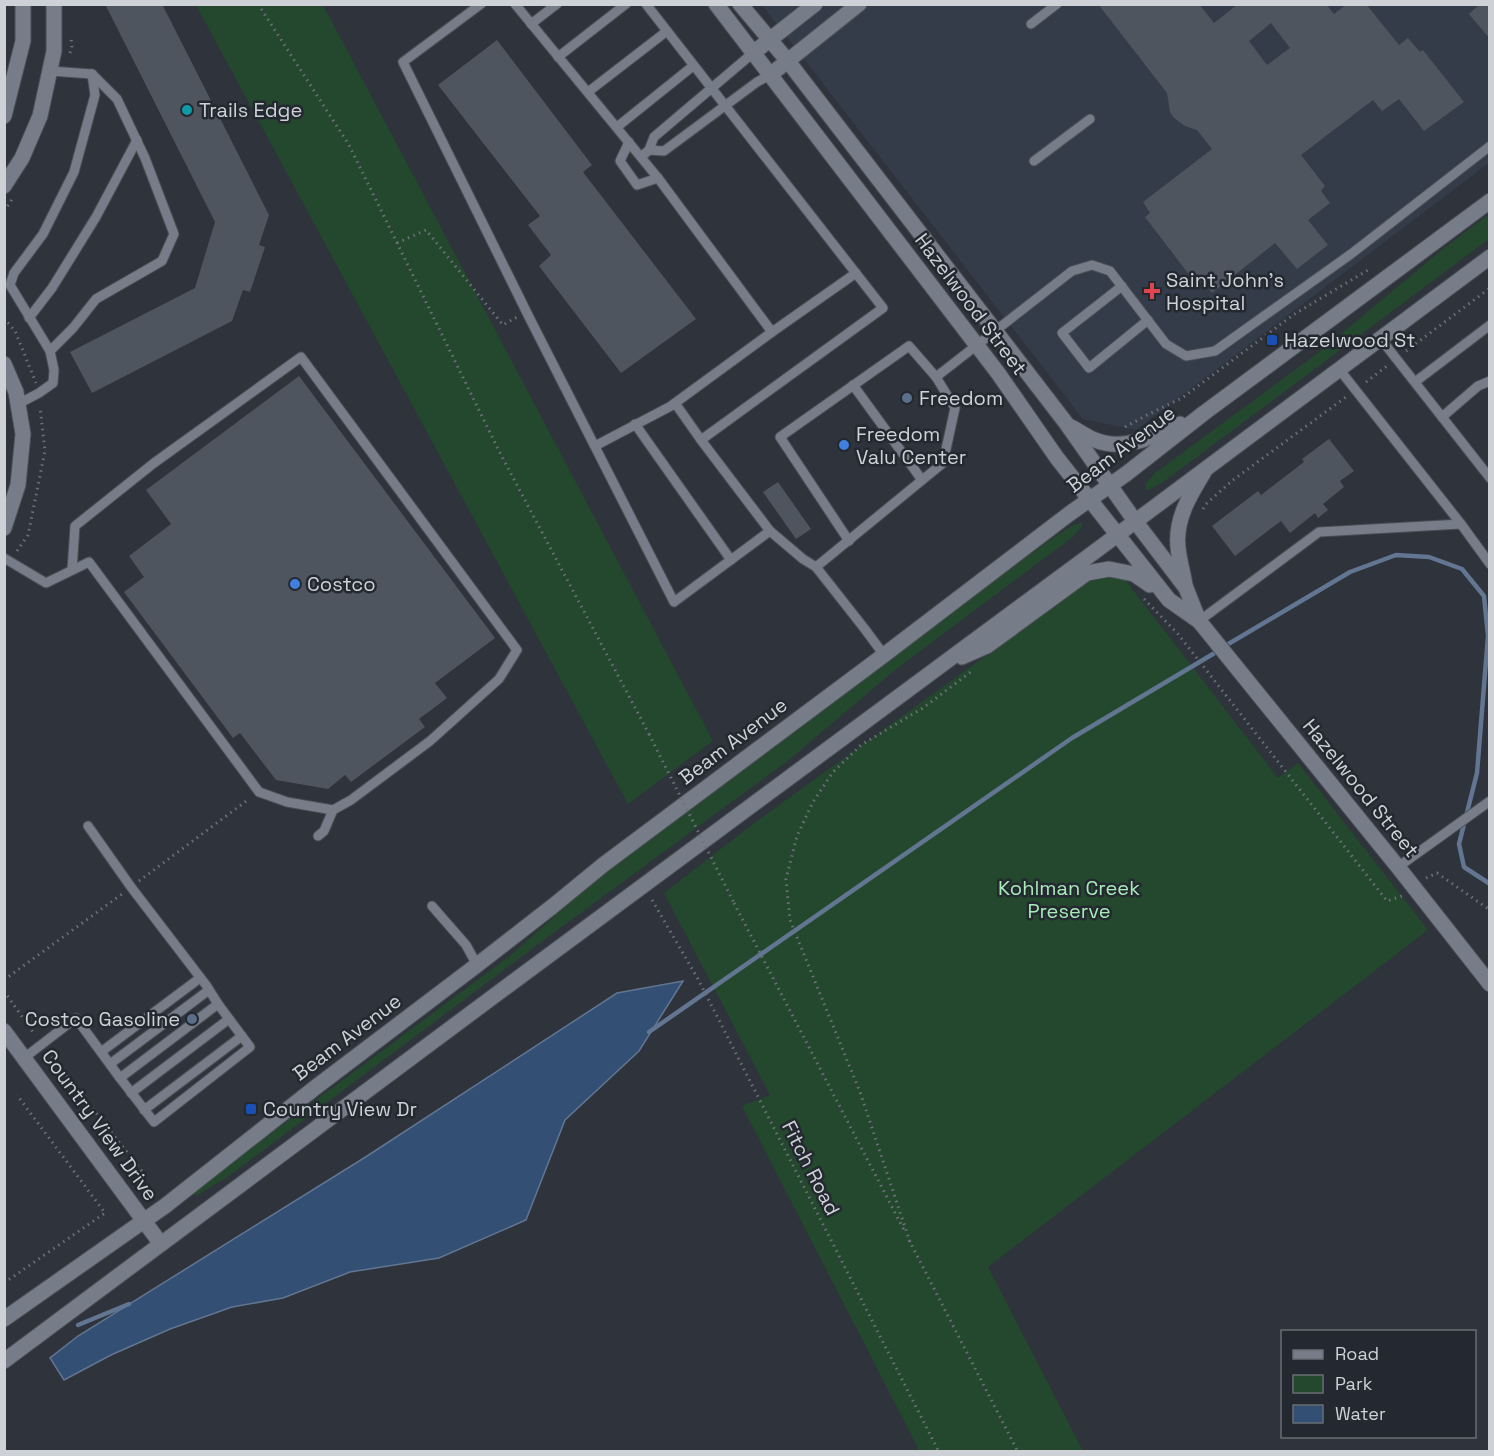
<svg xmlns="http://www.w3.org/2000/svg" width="1494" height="1456" viewBox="0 0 1494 1456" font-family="'Space Grotesk',sans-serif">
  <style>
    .built { fill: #343c4a }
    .green { fill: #24482d }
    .water { fill: #334f74; stroke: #627692; stroke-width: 1.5 }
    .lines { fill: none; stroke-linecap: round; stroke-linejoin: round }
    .stream { stroke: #627692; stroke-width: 4.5 }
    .building { fill: #4f555e; fill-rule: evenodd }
    .lane-casing { stroke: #4a4e55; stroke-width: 11 }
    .street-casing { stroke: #4a4e55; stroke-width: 17 }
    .secondary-casing { stroke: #4a4e55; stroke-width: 17 }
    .path { stroke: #6d7179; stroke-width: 3; stroke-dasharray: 1.5 4.5; stroke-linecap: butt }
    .lane { stroke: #777d88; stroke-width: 9 }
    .street { stroke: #777d88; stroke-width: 15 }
    .secondary { stroke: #777d88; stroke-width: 15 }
    .path-bridge { stroke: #6d7179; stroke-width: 3; stroke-dasharray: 1.5 4.5; stroke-linecap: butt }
    .culture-dot { fill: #0f9aa8; stroke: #242931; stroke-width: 2 }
    .health-dot { fill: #e0444e; stroke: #242931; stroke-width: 2 }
    .transit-dot { fill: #1a4fb4; stroke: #242931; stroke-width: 2 }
    .service-dot { fill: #5c6f8a; stroke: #242931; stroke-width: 2 }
    .shop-dot { fill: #3f7fe0; stroke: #242931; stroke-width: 2 }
    .labels { text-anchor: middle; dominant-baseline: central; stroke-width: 5; stroke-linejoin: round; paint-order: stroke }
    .poi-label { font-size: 20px; fill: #ced2d7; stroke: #242931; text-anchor: start }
    .street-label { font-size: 20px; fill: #ced2d7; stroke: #242931 }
    .park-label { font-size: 20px; fill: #a7ebb6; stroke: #242931 }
  </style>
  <rect width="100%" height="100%" fill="#2e333c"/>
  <!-- built -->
  <path class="built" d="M762,5H1489V163L1136,430L1083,419Z"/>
  <!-- green -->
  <g class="green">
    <path d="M196,5H323L713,741L628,804Z"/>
    <path d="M1489,214V239L1162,483L1146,491L1145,484L1155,473L1318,353L1443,249Z"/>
    <path d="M1082,522V526L1073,537L895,670L789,760L544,940L229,1176L196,1196L192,1192L511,955L586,888L653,835L1047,542L1071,526Z"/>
    <path d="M1113,564L1278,778L1298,763L1428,930L988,1267L1083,1451L920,1452L742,1106L770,1095L664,893L757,821Z"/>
  </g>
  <!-- water -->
  <path class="water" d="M683,981L639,1051L565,1120L526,1220L439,1258L350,1272L283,1298L232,1307L170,1329L111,1355L64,1380L50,1358L78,1336L364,1158L617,993Z"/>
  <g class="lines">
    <!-- stream -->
    <g class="stream">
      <path d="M1225,646L1350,572L1396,555L1429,557L1462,569L1484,596L1488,636L1477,773L1459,844L1464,867L1490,884"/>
      <path d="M649,1032L1072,738L1218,651"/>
      <path d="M78,1325L129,1304"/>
    </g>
  </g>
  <!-- building -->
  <g class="building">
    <path d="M105,4H162L269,215L259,245L265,247L250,292L243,290L232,321L92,393L70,352L195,288L215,222Z"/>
    <path d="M1098,4H1199L1214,23L1238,4H1326L1334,14L1347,4H1366L1399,45L1408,38L1420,52L1423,50L1464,102L1424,131L1399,99L1382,111L1373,100L1301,155L1325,186L1321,191L1330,203L1308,220L1328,245L1297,269L1275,243L1212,293L1203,280L1197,285L1145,217L1150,213L1143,202L1212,149L1197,130L1185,126L1174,118L1170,112L1167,93ZM1271,23L1290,48L1267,65L1249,41Z"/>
    <path d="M1480,4H1490V39L1469,14Z"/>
    <path d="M497,40L592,165L583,172L696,319L621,373L539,266L551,255L528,225L540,216L438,85Z"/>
    <path d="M299,376L495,638L435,683L447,698L419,719L425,727L351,782L345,775L328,789L276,780L240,733L233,738L124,592L144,577L129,556L171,524L146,490Z"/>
    <path d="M1329,439L1354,471L1340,481L1344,487L1323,504L1328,510L1318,518L1315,513L1290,533L1281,521L1235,556L1212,526L1258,491L1261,495L1304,462L1302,459Z"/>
    <path d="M778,482L811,529L796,539L763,492Z"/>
  </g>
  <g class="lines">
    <defs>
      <g id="lane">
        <path d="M481,4L403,62L529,317L674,602L770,531L701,440L883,308L646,4"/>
        <path d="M515,4L658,178L772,332L671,406L595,446"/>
        <path d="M531,24L557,4"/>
        <path d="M1031,24L1057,4"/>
        <path d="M558,57L626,4"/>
        <path d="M588,92L667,31"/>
        <path d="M617,127L693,66"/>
        <path d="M629,142L620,161L637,185L658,178"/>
        <path d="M649,150L664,151L757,82L770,75"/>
        <path d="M641,157L649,150L654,137L753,53"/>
        <path d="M1034,161L1090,119"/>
        <path d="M1122,286L1062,333L1089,368L1148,320"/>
        <path d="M29,318L52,288L96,217L137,140"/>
        <path d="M772,332L856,273"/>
        <path d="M1380,338L1490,478"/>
        <path d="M50,351L73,328L96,299L162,261L174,234L145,158L117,99L92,74"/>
        <path d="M1415,382L1490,325"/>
        <path d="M853,385L922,480"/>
        <path d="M675,403L701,440"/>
        <path d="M18,404L39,393L53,383L54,370L50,351L10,285L14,273L43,234L74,172L95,95L92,74L50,71"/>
        <path d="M1442,417L1478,386L1490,381"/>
        <path d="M635,424L731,560"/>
        <path d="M1461,524L1490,564"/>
        <path d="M770,531L803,559L816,567"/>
        <path d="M849,541L780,437L909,346L936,377"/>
        <path d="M4,558L46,583L89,562L259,792L287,802L333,810"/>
        <path d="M72,570L75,526L154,463L301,357L517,650L499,679L430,741L351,800L333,810L324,831L318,836"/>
        <path d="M1199,621L1319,532L1461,524L1339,369"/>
        <path d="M884,655L864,628L816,567L943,463L955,408L936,377L1072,271L1092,265L1110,271L1166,344L1186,356L1215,351L1351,254L1490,146"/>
        <path d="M1398,867L1490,801"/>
        <path d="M432,906L466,945L477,965"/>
        <path d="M101,1052L200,978"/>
        <path d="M24,1058L76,1018L120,1078L218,1004L206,985L131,887L88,826"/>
        <path d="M110,1064L209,990"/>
        <path d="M120,1078L154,1122L250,1047L218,1004"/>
        <path d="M131,1093L229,1019"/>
        <path d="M144,1110L242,1036"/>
      </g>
      <g id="street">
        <path d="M753,53L815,4"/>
        <path d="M770,75L859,4"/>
        <path d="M4,364L16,392L23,434L18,485L4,528"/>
        <path d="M4,1031L161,1244"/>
      </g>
      <g id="secondary">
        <path d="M716,4L998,373L1057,458L1169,600L1199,621L1398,867L1490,984"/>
        <path d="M740,4L787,60L1066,423L1135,521L1186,588L1199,621"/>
        <path d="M4,116L23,41V4"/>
        <path d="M4,186L22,158L40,116L54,51V4"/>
        <path d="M1071,427C1079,431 1087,437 1095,440C1124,452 1154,436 1180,424"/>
        <path d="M1185,585C1183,572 1179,560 1178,547C1175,519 1190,495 1204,472"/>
        <path d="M962,657L987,646L1087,573L1109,569L1134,574L1150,585"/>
        <path d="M4,1319L165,1206L316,1087L477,965L553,906L603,865L884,655L1069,514L1126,474L1204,413L1490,201"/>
        <path d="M4,1361L494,996L1101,547L1490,257"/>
      </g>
    </defs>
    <!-- lane casing -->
    <use href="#lane" class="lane-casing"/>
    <!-- street casing -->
    <use href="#street" class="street-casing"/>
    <!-- secondary casing -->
    <use href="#secondary" class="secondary-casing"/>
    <!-- path -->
    <g class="path">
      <path d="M258,4L349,145L501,455L649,734"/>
      <path d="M70,53L72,48L71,36"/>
      <path d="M4,211L13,198"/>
      <path d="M397,243L426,230L503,325L517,317"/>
      <path d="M4,318L15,331L36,383"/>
      <path d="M1406,351L1490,288"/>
      <path d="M1366,382L1387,366"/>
      <path d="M1125,427L1151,413L1182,398L1293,315L1368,270"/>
      <path d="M1203,509L1206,504L1233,480L1346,397"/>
      <path d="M17,551L28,535L45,451L40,407"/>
      <path d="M1144,599L1178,634L1387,901L1402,896"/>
      <path d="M1426,878L1437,873L1490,910"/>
      <path d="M139,881L249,799"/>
      <path d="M652,900L698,979L939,1452"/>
      <path d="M734,903L905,1232"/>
      <path d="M4,980L122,894"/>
      <path d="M4,991L35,1035"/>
      <path d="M48,1052L145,1175"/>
      <path d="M909,1240L1018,1452"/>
      <path d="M910,1242L860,1092L790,920L786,879L797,836L813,802L833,772L861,745L923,708L972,671"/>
      <path d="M4,1283L105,1213L17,1095"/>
    </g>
    <!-- lane -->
    <use href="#lane" class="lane"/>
    <!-- street -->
    <use href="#street" class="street"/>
    <!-- secondary -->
    <use href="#secondary" class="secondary"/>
    <!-- path-bridge -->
    <path class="path-bridge" d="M649,734L734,903"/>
  </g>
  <!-- markers -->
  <circle class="culture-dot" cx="187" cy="110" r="6"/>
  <path class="health-dot" d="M1149 282h6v6h6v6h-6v6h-6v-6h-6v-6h6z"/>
  <g class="transit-dot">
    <rect x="1266" y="334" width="12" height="12" rx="3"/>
    <rect x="245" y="1103" width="12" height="12" rx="3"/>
  </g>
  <g class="service-dot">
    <circle cx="907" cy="398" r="6"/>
    <circle cx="192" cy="1019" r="6"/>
  </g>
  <g class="shop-dot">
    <circle cx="844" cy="445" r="6"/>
    <circle cx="295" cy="584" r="6"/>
  </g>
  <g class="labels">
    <!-- poi labels -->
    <g class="poi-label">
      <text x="199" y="110">Trails Edge</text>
      <text x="1166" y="280">Saint John's<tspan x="1166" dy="23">Hospital</tspan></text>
      <text x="1284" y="340">Hazelwood St</text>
      <text x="919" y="398">Freedom</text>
      <text x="856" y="434">Freedom<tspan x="856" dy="23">Valu Center</tspan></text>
      <text x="307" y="584">Costco</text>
      <text x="180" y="1019" text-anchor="end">Costco Gasoline</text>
      <text x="263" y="1109">Country View Dr</text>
    </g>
    <!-- street labels -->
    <g class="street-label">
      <text transform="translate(971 304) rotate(53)">Hazelwood Street</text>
      <text transform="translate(1121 449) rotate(-37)">Beam Avenue</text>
      <text transform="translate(733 741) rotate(-37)">Beam Avenue</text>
      <text transform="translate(1361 788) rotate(51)">Hazelwood Street</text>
      <text transform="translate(347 1037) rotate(-37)">Beam Avenue</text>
      <text transform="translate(100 1125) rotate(54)">Country View Drive</text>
      <text transform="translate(811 1168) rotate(63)">Fitch Road</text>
    </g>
    <!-- park labels -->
    <g class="park-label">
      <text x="1069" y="888">Kohlman Creek<tspan x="1069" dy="23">Preserve</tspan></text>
    </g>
  </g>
  <!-- border -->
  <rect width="1494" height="1456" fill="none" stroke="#ced2d7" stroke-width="12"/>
  <!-- legend -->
  <rect x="1281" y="1330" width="195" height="108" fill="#242931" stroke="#686d73" stroke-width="1.5"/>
  <rect x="1293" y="1350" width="30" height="9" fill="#777d88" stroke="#686d73" stroke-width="1.5"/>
  <text x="1335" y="1360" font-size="18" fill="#ced2d7">Road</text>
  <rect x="1293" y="1375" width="30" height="18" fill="#24482d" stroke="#686d73" stroke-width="1.5"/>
  <text x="1335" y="1390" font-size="18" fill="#ced2d7">Park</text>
  <rect x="1293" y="1405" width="30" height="18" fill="#334f74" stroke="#686d73" stroke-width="1.5"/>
  <text x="1335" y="1420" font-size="18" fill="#ced2d7">Water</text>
</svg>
